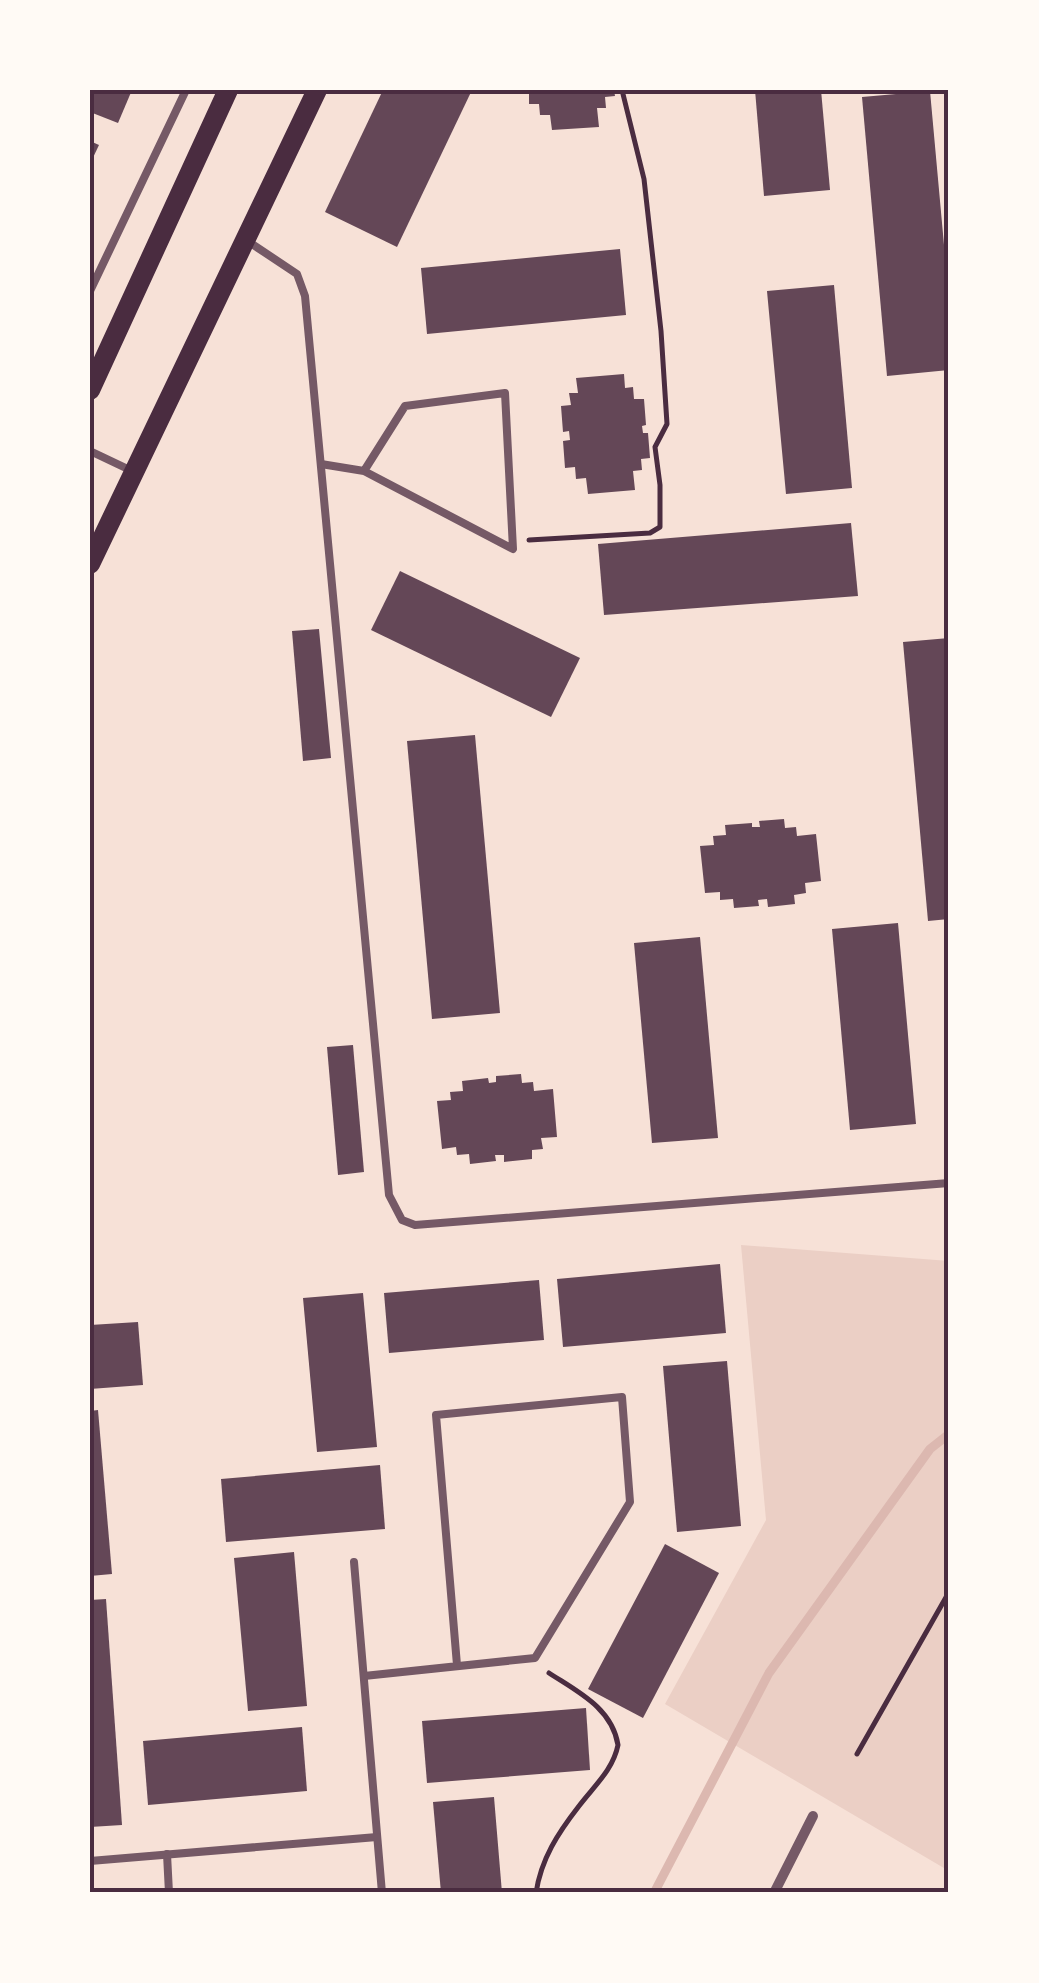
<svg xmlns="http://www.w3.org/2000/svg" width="1039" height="1983" viewBox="0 0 1039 1983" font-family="'Noto Sans',sans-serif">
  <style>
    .green { fill: #ebcfc5 }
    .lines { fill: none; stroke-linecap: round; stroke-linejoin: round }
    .stream { stroke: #dcb8b0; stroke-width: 9 }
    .building { fill: #644757 }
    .path { stroke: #4a2c40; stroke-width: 5 }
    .service { stroke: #755966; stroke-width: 8 }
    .minor { stroke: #755966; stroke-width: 10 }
    .secondary { stroke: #4a2c40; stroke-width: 20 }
    .neatline { fill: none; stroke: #4a2c40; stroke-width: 4 }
  </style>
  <rect width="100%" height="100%" fill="#f7e1d7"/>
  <!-- green -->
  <path class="green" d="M741,1245L949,1261V1871L665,1704L766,1520Z"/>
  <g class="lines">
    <!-- stream -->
    <path class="stream" d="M654,1893L769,1673L930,1449L949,1434"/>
  </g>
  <!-- building -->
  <g class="building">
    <path d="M90,90H132L118,123L90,112Z"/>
    <path d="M383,90H472L397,247L325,212Z"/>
    <path d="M529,90H614L615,96L605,97L606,108H597L599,127L552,130L550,115H540L539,104H529Z"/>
    <path d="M755,90H821L830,190L764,196Z"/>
    <path d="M930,91L949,300V370L887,376L862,97Z"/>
    <path d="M90,141L99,145L90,164Z"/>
    <path d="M620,249L626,315L427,334L421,268Z"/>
    <path d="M834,285L852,488L786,494L767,291Z"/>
    <path d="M624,374L625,388L633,387L634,399H644L646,425L642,426L643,433H648L650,458L641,459L642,470L633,471L635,490L588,494L586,478L576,479L575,467L565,468L563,441L570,440L569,431L563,432L561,406L571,405L569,393H578L576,378Z"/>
    <path d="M851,523L858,596L604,615L598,544Z"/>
    <path d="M400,571L580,658L551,717L371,630Z"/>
    <path d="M319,629L331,758L303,761L292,631Z"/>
    <path d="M949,638V919L928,921L903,642Z"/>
    <path d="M475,735L500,1013L432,1019L407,741Z"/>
    <path d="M784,819L785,828L796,827L797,836L816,834L821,881L805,883L806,893L794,895L795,904L768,907L767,899L758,900L759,906L734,908L733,899L720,900V892L705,893L700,846L714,845L713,836L726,835L725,825L752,823V827H760L759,821Z"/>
    <path d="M898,923L916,1124L850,1130L832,929Z"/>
    <path d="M700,937L718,1138L652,1143L634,943Z"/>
    <path d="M353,1045L364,1172L338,1175L327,1047Z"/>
    <path d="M521,1074L522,1083L533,1082L534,1091L553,1089L557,1137L541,1138L543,1149L532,1150V1159L504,1162V1155H495L496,1161L470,1164L469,1154L457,1155L456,1147L442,1149L437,1101L451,1100L450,1092L463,1091L462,1081L488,1078L489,1083L496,1082V1076Z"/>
    <path d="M720,1264L726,1333L563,1347L557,1279Z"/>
    <path d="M539,1280L544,1340L389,1353L384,1293Z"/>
    <path d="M363,1293L377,1447L317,1452L303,1298Z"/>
    <path d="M138,1322L143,1385L90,1389V1325Z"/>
    <path d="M727,1361L741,1526L677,1532L663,1366Z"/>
    <path d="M98,1410L112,1574L90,1576V1411Z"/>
    <path d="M380,1465L385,1529L226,1542L221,1479Z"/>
    <path d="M665,1544L719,1573L643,1718L588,1689Z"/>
    <path d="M294,1552L307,1706L248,1711L234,1558Z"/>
    <path d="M106,1599L122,1825L90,1827V1600Z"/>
    <path d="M586,1708L590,1770L427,1783L422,1721Z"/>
    <path d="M302,1727L307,1791L148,1805L143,1741Z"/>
    <path d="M494,1797L502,1893H441L433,1802Z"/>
  </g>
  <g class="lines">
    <!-- path -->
    <g class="path">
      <path d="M529,540L650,533L660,527V485L655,447L667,424L661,331L644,179L622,90"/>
      <path d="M857,1754L949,1592"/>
      <path d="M536,1893C541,1859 558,1833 579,1806C594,1786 613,1770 618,1745C612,1708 578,1692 549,1673"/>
    </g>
    <!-- service -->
    <g class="service">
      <path d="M246,240L297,274L305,296L389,1195L402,1220L415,1225L949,1183"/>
      <path d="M90,291L186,90"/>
      <path d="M90,451L130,470"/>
      <path d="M321,464L364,471L513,549L505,393L405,406L364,471"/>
      <path d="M354,1562L382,1893"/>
      <path d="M364,1676L535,1658L630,1502L622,1397L436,1415L457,1665"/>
      <path d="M167,1854L169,1893"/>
      <path d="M90,1861L377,1837"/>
    </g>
    <!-- minor -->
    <path class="minor" d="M774,1893L813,1816"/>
    <!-- secondary -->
    <g class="secondary">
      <path d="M90,390L228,90"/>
      <path d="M90,564L317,90"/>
    </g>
  </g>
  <!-- border -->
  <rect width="1039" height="1983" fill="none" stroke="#fffaf5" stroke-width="185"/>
  <rect x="92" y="92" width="854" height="1798" class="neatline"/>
</svg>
